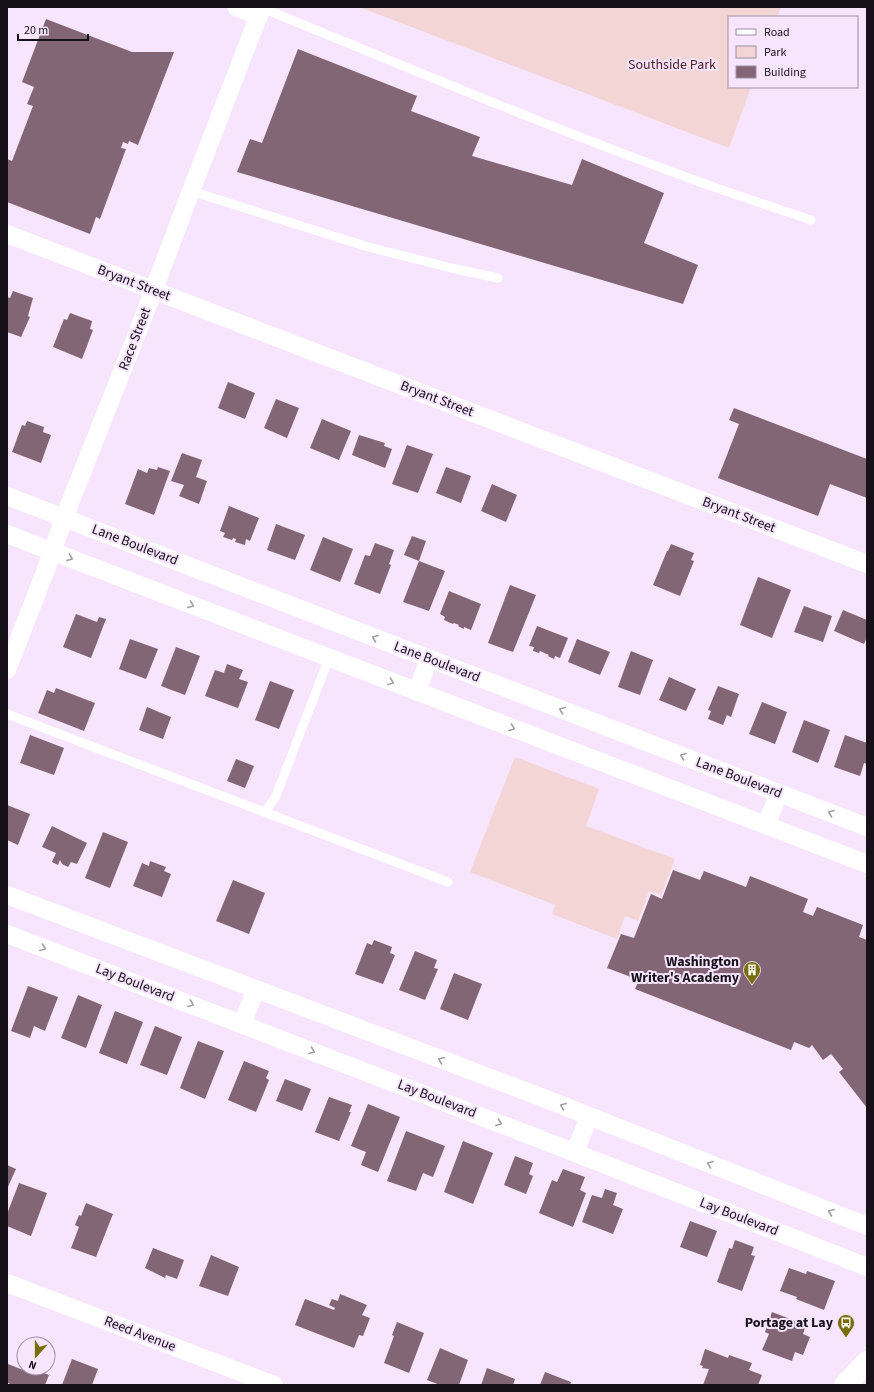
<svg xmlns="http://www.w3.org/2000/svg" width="874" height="1392" viewBox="0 0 874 1392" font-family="'Source Sans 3',sans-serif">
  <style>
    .green { fill: #f4d5d6 }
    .building { fill: #836675 }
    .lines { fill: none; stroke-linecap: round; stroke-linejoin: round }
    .service { stroke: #fff; stroke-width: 9 }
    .minor { stroke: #fff; stroke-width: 18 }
    .secondary { stroke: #fff; stroke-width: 22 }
    .oneway { stroke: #a29fa3 }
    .labels { text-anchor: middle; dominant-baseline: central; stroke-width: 4; stroke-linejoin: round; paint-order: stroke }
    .park-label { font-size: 14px; fill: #542328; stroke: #f6e5fc }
    .street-label { font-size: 14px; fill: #161018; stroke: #f6e5fc }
    .poi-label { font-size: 14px; font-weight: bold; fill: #161018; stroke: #f6e5fc; text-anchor: end }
  </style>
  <rect width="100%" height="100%" fill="#f6e5fc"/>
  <!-- green -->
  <g class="green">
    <path d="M359,7H781L777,17H729V87H751L729,148Z"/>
    <path d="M515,757L599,789L586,826L675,859L661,895L649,891L638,921L625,916L617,939L552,914L555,905L470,872Z"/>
  </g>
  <!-- building -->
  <g class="building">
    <path d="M46,19L132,52H174L138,145L129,141L128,144L123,142L121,148L126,149L100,219L96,217L90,234L7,202V159L12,161L33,106L27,104L34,87L22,82Z"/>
    <path d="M298,49L417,96L411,111L480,137L472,156L572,185L582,159L664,193L644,243L698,265L683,304L237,172L250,139L262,143Z"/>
    <path d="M13,291L33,298L28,316L30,317L21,337L7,332V297L10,298Z"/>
    <path d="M70,313L92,321L90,329L93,330L82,359L53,347L64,319L67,320Z"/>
    <path d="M228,382L255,393L245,419L218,408Z"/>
    <path d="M276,399L299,408L287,438L264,428Z"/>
    <path d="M734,408L867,459V498L830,484L818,516L718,478L739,424L729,420Z"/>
    <path d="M322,419L351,431L339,460L310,448Z"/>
    <path d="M27,421L44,427L43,432L51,435L41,463L12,452L22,425L25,426Z"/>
    <path d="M359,435L385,443L384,446L392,449L385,468L352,455Z"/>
    <path d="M407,445L433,454L418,493L392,484Z"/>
    <path d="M182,453L202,460L196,477L207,481L199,504L179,496L184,485L171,481Z"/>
    <path d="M158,467L170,471L154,515L125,504L138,469L147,473L149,468L157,470Z"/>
    <path d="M446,467L471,476L461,503L436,493Z"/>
    <path d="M492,484L517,495L506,522L481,511Z"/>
    <path d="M229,506L259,518L250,541L246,539L245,545L235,542L236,539L233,538L232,540L223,537L225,533L220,531Z"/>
    <path d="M276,524L305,535L295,560L267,550Z"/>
    <path d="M412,536L426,541L419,561L404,555Z"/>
    <path d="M323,537L353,549L340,582L310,570Z"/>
    <path d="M375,543L394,550L389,564L391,565L380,594L354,584L365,555L370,556Z"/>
    <path d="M671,544L694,553L691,560L694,561L680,596L653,585L667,551H668Z"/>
    <path d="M419,561L445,571L429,611L403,602Z"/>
    <path d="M758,577L791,590L772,638L740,625Z"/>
    <path d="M510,585L536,595L513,652L488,643Z"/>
    <path d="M449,591L481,604L471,630L464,627V629L458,626L459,625L454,623L453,624L444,620L445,617L440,614Z"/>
    <path d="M804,606L832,616L823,642L794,632Z"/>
    <path d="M843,610L867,620V637L864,644L834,631Z"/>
    <path d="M76,614L97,622L99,617L106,619L91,658L63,647Z"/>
    <path d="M537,626L568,638L560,658L555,656L554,659L548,656L549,655L540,651L539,653L533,651L534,647L529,646Z"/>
    <path d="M130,639L158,649L146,679L119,669Z"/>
    <path d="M577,639L610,652L600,675L568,662Z"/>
    <path d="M176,647L200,656L185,695L161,686Z"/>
    <path d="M631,651L653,660L640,695L618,687Z"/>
    <path d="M227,664L243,670L239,679L248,682L238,708L205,696L215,670L224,673Z"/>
    <path d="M669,677L696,689L686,711L659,700Z"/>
    <path d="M270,681L294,690L279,729L255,720Z"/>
    <path d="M718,686L739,694L731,717L727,715L723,725L708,719L711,711L708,710Z"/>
    <path d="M56,688L95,703L84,731L38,713L47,690L54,693Z"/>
    <path d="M762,702L787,712L775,744L749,734Z"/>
    <path d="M147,707L171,717L163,739L139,730Z"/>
    <path d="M804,720L830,730L818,763L792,752Z"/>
    <path d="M30,735L64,748L54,775L20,763Z"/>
    <path d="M845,735L867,743V764L864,763L860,776L834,767Z"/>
    <path d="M236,759L254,766L245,788L227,781Z"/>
    <path d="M7,805L30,814L18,845L7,840Z"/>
    <path d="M52,826L87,843L77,864L71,862L68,867L62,864L60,860L58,865L52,862L56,853L42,847Z"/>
    <path d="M103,832L128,842L110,888L85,878Z"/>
    <path d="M150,861L166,867L164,871L171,874L162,897L133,886L142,863L149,866Z"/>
    <path d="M673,870L700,880L704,871L746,887L750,876L808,899L803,912L813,916L817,907L863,925L859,937L867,940V1108L839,1072L843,1069L831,1054L823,1060L812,1045L809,1048L794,1042L791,1050L635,989L639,980L607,968L621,934L634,938L651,894L662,899Z"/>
    <path d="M233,880L265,893L249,934L216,921Z"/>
    <path d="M374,940L392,947L390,953L395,955L383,984L355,974L367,943L372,945Z"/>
    <path d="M415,951L437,960L434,968L438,969L425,1000L399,990Z"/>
    <path d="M454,973L482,984L468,1020L440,1009Z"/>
    <path d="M28,986L58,997L45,1031L34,1026L30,1038L11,1031Z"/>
    <path d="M78,995L102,1005L86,1048L61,1038Z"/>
    <path d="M115,1011L143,1022L127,1064L99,1053Z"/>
    <path d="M155,1026L182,1037L167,1075L140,1065Z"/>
    <path d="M198,1041L224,1051L205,1099L180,1088Z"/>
    <path d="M244,1061L269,1071L266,1078L269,1080L256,1112L228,1100Z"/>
    <path d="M285,1079L311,1089L302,1111L276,1101Z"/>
    <path d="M329,1097L352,1105L349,1112H351L339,1141L315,1132Z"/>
    <path d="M368,1104L400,1117L378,1172L361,1165L366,1152L351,1146Z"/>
    <path d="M406,1131L445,1146L433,1177L423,1173L416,1191L387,1181Z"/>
    <path d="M463,1141L493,1153L473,1204L444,1192Z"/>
    <path d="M515,1156L533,1163L529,1174L533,1176L526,1194L504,1185Z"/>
    <path d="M7,1165L16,1169L7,1189Z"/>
    <path d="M563,1169L585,1177L580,1190L586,1193L573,1227L539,1213L552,1180L557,1182Z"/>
    <path d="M19,1183L47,1193L31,1236L7,1226V1214Z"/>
    <path d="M605,1189L617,1193L613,1205L623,1209L613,1234L582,1222L592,1195L602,1198Z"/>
    <path d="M86,1203L113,1214L96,1257L71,1248L79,1227L75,1225L79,1215L81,1216Z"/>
    <path d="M690,1221L717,1231L707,1257L680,1247Z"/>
    <path d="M735,1240L754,1247L751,1255L755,1256L742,1291L717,1282L729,1248L732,1249Z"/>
    <path d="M153,1248L184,1260L177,1279L166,1275L165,1278L145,1268Z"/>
    <path d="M211,1255L239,1267L228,1296L199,1286Z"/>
    <path d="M789,1268L806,1274L807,1271L835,1281L824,1310L796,1299L797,1297L780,1291Z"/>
    <path d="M340,1294L367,1305L362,1315L370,1318L363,1336L359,1335L354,1348L295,1325L305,1299L334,1310L335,1308L329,1305L332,1299L338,1301Z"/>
    <path d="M772,1312L806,1325L803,1334L810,1337L803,1355L795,1352L792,1361L762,1350L769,1334L765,1332Z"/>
    <path d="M397,1322L424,1333L409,1373L384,1363L394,1336L392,1335Z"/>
    <path d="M440,1348L468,1360L459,1385H440L427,1380Z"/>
    <path d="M705,1349L728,1358L729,1355L752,1363L749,1370L762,1375L758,1385H703L709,1369L702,1368L703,1366L700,1365Z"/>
    <path d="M72,1359L98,1369L92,1385H62Z"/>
    <path d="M8,1364L28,1372L30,1368H31L49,1375L45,1385H9L10,1384L7,1382Z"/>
    <path d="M487,1368L515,1379L513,1385H481Z"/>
    <path d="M545,1372L571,1382L570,1385H540Z"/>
  </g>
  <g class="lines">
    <!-- service -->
    <g class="service">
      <path d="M262,8C410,68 557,131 708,185C742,197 776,208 811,220"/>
      <path d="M191,191L365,246L451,268L498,278"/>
      <path d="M7,714L448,882"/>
      <path d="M265,812L276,796L329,658"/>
    </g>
    <!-- minor -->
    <g class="minor">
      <path d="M236,7L259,16"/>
      <path d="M7,234L867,564"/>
      <path d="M7,496L867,827"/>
      <path d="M7,534L867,864"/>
      <path d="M7,670L45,572L64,518L142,321L191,191L262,7"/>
      <path d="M417,692L429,659"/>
      <path d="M766,825L779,793"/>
      <path d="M7,895L541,1097L867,1226"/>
      <path d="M7,934L532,1136L867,1267"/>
      <path d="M242,1024L256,989"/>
      <path d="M575,1152L589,1117"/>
      <path d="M7,1283L274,1385"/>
    </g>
    <!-- secondary -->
    <path class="secondary" d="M845,1385L867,1362"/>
  </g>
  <!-- one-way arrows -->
  <defs><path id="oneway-chevron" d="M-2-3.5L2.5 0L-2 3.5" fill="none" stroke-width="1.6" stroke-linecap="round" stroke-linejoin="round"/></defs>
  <g class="oneway">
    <use href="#oneway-chevron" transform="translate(70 558) rotate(21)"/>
    <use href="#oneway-chevron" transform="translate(191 605) rotate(21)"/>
    <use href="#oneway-chevron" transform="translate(375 638) rotate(-159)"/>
    <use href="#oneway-chevron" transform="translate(391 682) rotate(21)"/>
    <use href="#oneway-chevron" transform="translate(562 710) rotate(-159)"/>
    <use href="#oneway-chevron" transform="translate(512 728) rotate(21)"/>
    <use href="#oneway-chevron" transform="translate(683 756) rotate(-159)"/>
    <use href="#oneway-chevron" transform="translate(831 813) rotate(-159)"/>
    <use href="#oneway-chevron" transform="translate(43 948) rotate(21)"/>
    <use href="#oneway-chevron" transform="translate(191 1004) rotate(21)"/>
    <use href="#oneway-chevron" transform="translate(312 1051) rotate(21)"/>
    <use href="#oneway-chevron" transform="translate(441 1060) rotate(-159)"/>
    <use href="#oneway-chevron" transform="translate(563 1106) rotate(-158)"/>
    <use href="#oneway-chevron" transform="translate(499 1123) rotate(21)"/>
    <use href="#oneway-chevron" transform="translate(710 1164) rotate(-158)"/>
    <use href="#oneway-chevron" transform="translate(831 1212) rotate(-158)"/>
  </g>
  <!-- icons -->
  <defs>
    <symbol id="building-pin" viewBox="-11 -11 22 30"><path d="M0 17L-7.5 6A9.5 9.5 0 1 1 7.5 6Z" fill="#786d0a" stroke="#f6e5fc"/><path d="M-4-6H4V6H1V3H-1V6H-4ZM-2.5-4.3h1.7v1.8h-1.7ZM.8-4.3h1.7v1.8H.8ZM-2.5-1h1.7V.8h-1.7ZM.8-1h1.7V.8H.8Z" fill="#fff"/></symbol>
    <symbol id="bus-pin" viewBox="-11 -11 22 30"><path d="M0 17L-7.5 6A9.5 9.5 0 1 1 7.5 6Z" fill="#786d0a" stroke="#f6e5fc"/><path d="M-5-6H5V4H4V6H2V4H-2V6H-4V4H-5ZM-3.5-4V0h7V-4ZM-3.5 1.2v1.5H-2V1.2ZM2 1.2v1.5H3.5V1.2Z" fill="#fff"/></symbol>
  </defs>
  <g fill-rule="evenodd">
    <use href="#building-pin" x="742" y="960" width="20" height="27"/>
    <use href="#bus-pin" x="836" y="1313" width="20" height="27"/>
  </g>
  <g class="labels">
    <!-- park labels -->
    <g class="park-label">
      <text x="672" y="65">Southside Park</text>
    </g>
    <!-- street labels -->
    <g class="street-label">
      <text transform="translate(134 283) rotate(21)">Bryant Street</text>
      <text transform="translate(135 339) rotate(-69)">Race Street</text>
      <text transform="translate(437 399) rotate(21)">Bryant Street</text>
      <text transform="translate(739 515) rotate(21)">Bryant Street</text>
      <text transform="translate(135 545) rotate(21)">Lane Boulevard</text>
      <text transform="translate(437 662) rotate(21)">Lane Boulevard</text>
      <text transform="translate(739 778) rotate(21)">Lane Boulevard</text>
      <text transform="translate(135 983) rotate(21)">Lay Boulevard</text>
      <text transform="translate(437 1099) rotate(21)">Lay Boulevard</text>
      <text transform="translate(739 1217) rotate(21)">Lay Boulevard</text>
      <text transform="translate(140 1334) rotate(21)">Reed Avenue</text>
    </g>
    <!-- poi labels -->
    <g class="poi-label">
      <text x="739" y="962">Washington<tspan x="739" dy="16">Writer's Academy</tspan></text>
      <text x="833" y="1323">Portage at Lay</text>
    </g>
  </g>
  <!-- border -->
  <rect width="874" height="1392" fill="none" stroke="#161018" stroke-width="16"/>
  <!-- legend -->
  <rect x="728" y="16" width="130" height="72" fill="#f6e5fc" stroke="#9c90a1"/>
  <rect x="736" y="29" width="20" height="6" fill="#ffffff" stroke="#9c90a1"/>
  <text x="764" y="36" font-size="12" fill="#161018">Road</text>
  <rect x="736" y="46" width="20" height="12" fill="#f4d5d6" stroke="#9c90a1"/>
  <text x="764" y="56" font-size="12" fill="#161018">Park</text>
  <rect x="736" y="66" width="20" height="12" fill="#836675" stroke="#9c90a1"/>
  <text x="764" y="76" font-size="12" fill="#161018">Building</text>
  <!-- north arrow -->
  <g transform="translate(36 1356) rotate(201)"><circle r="19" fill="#f6e5fc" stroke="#9c90a1"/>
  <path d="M0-3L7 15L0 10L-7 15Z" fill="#786d0a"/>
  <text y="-6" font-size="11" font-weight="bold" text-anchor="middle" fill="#161018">N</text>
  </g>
  <!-- scale -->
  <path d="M18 34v6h70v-6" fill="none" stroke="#161018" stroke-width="2"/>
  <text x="24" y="34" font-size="12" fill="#161018" stroke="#f6e5fc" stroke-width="3" paint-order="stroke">20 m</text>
</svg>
